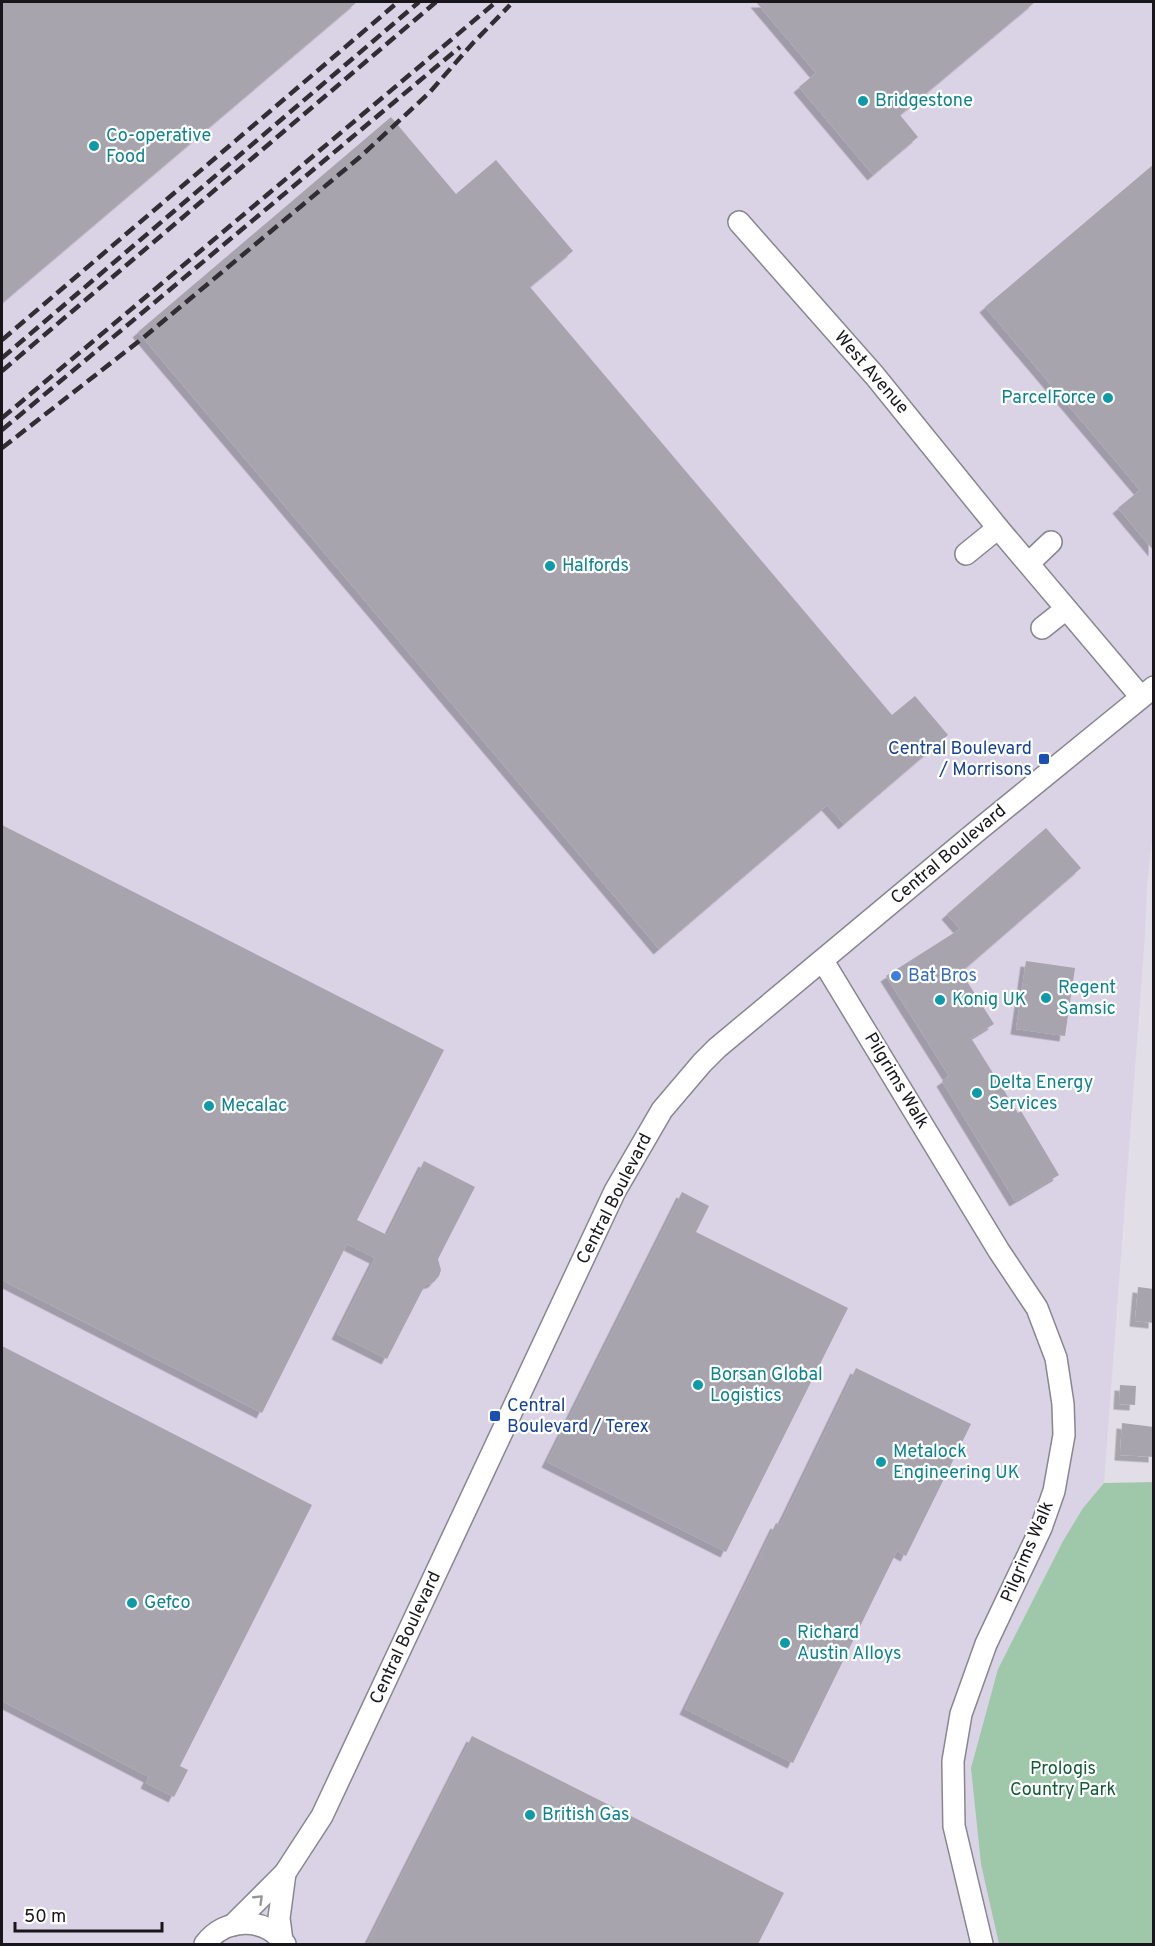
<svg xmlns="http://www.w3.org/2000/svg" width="1155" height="1946" viewBox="0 0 1155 1946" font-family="Overpass,sans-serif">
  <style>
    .built { fill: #dad3e5 }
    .green { fill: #9fc8ab }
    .building { fill: #a7a4ae; filter: url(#shadow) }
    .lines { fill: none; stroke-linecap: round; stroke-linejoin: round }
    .street-casing { stroke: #89868f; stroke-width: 24 }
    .street { stroke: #fff; stroke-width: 21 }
    .rail { stroke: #302e33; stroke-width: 4.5; stroke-dasharray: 12 6; stroke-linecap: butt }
    .oneway { stroke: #979698 }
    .culture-dot { fill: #0f9aa8; stroke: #fff; stroke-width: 2 }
    .transit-dot { fill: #1a4fb4; stroke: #fff; stroke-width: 2 }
    .shop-dot { fill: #3f7fe0; stroke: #fff; stroke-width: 2 }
    .labels { text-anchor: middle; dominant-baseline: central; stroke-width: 4.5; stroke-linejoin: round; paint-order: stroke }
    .culture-label { font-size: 18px; fill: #0d838f; stroke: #fff; text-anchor: start }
    .street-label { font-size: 18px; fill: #18161a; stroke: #fff }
    .transit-label { font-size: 18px; fill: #164399; stroke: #fff; text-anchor: end }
    .shop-label { font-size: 18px; fill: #366cbe; stroke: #fff; text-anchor: start }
    .park-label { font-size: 18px; fill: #125c34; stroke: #fff }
  </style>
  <defs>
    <filter id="shadow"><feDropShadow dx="-5.5" dy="5.5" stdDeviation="0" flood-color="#0004"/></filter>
  </defs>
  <rect width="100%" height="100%" fill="#e2dee8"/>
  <!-- built -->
  <path class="built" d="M2,2H1153L1154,822L1147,887L1145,935L1104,1483L1083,1508L1063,1541L998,1669L999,1944H2Z"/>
  <!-- green -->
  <path class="green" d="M1153,1482V1944H999L981,1864L971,1768L998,1669L1063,1541L1083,1508L1104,1483Z"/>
  <!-- building -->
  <g class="building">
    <path d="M2,2H357L2,303Z"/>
    <path d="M756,2H1035L900,115L918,137L873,175L799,87L816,73Z"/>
    <path d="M391,117L456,194L496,160L573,251L530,287L892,715L915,696L948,735L844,824L827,805L659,949L138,332Z"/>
    <path d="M1154,164V551L1118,508L1140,490L985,307Z"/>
    <path d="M2,825L444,1050L357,1220L387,1235L424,1161L475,1187L438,1259L441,1270L439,1276L434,1282L425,1285L387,1359L337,1334L375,1258L347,1244L262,1413L2,1280Z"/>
    <path d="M1046,828L1081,868L961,972L994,1024L971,1038L1018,1113L1021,1111L1059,1175L1015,1201L942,1081L949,1076L886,976L960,929L947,914Z"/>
    <path d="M1026,961L1075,968L1065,1036L1016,1029Z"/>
    <path d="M682,1192L709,1206L696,1232L848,1308L726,1552L547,1462Z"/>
    <path d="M1138,1287L1154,1289V1323L1135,1321Z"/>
    <path d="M2,1346L312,1505L180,1766L188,1770L174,1797L146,1783L149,1777L2,1701Z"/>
    <path d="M856,1368L971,1424L906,1556L897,1551L793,1763L685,1709L776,1523L780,1525Z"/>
    <path d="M1120,1385L1136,1386L1135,1405L1119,1404Z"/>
    <path d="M1122,1423L1154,1427V1457L1120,1455Z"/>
    <path d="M472,1736L784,1893L758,1944H367Z"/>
  </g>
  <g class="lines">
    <defs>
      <g id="street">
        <path d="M739,222L875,376L998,528L1141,697"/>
        <path d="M966,554L998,528"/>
        <path d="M1029,563L1051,542"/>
        <path d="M1042,628L1066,609"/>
        <path d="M823,961L999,1251L1037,1308L1056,1358L1063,1404L1064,1435L1054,1491L1041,1528L986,1644L961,1714L953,1761L954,1826L982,1944"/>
        <path d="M233,1925L285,1873L322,1816L615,1191L662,1110L702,1063L717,1048L976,832L1154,687"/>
        <path d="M282,1941L279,1918L285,1873"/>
        <path d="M205,1944C225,1917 265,1916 285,1944"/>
      </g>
    </defs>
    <!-- street casing -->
    <use href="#street" class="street-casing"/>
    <!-- street -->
    <use href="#street" class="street"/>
    <!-- rail -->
    <g class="rail">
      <path d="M2,340L398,2"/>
      <path d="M2,358L419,2"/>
      <path d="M2,371L436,2"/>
      <path d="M2,418L496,2"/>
      <path d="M2,430L460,47"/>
      <path d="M2,448L143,338L360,157L429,93L473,43L510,5"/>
    </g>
  </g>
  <!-- one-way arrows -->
  <defs><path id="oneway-chevron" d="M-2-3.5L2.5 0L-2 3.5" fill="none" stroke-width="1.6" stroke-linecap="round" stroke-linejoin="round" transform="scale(1.5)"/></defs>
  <use class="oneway" href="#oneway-chevron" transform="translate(259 1899) rotate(-44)"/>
  <!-- markers -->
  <g class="culture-dot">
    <circle cx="863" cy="101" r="6"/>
    <circle cx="94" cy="146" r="6"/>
    <circle cx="1108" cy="398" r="6"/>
    <circle cx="550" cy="566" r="6"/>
    <circle cx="1046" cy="998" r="6"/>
    <circle cx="940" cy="1000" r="6"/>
    <circle cx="977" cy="1093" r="6"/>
    <circle cx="209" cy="1106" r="6"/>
    <circle cx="698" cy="1385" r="6"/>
    <circle cx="881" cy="1462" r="6"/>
    <circle cx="132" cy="1603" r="6"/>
    <circle cx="785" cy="1643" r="6"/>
    <circle cx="530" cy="1815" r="6"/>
  </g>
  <g class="transit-dot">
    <rect x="1038" y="753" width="12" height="12" rx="3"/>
    <rect x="489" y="1410" width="12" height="12" rx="3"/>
  </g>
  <circle class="shop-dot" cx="896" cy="976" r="6"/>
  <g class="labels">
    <!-- culture labels -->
    <g class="culture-label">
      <text x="875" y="101">Bridgestone</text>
      <text x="106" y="136">Co-operative<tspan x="106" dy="21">Food</tspan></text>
      <text x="1096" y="398" text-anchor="end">ParcelForce</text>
      <text x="562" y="566">Halfords</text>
      <text x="1058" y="988">Regent<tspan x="1058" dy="21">Samsic</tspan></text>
      <text x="952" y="1000">Konig UK</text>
      <text x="989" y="1083">Delta Energy<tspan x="989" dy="21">Services</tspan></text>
      <text x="221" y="1106">Mecalac</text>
      <text x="710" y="1375">Borsan Global<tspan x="710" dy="21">Logistics</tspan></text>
      <text x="893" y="1452">Metalock<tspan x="893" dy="21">Engineering UK</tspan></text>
      <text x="144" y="1603">Gefco</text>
      <text x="797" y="1633">Richard<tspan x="797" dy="21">Austin Alloys</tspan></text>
      <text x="542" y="1815">British Gas</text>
    </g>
    <!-- street labels -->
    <g class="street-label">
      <text transform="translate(871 373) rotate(49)">West Avenue</text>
      <text transform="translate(949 855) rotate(-40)">Central Boulevard</text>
      <text transform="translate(896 1081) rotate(59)">Pilgrims Walk</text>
      <text transform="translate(615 1199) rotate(-63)">Central Boulevard</text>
      <text transform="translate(1028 1552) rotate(-67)">Pilgrims Walk</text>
      <text transform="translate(406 1638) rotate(-65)">Central Boulevard</text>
    </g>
    <!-- transit labels -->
    <g class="transit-label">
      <text x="1032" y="749">Central Boulevard<tspan x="1032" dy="21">/ Morrisons</tspan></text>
      <text x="507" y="1406" text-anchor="start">Central<tspan x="507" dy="21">Boulevard / Terex</tspan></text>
    </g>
    <!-- shop labels -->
    <g class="shop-label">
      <text x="908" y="976">Bat Bros</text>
    </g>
    <!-- park labels -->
    <g class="park-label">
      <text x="1063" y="1769">Prologis<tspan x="1063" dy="21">Country Park</tspan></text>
    </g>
  </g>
  <!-- border -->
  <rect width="1155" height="1946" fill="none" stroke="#18161a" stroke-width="6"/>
  <!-- scale -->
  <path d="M15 1922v9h147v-9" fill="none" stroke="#18161a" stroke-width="3"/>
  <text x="24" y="1922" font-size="18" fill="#18161a" stroke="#ffffff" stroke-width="4.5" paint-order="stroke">50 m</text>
</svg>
